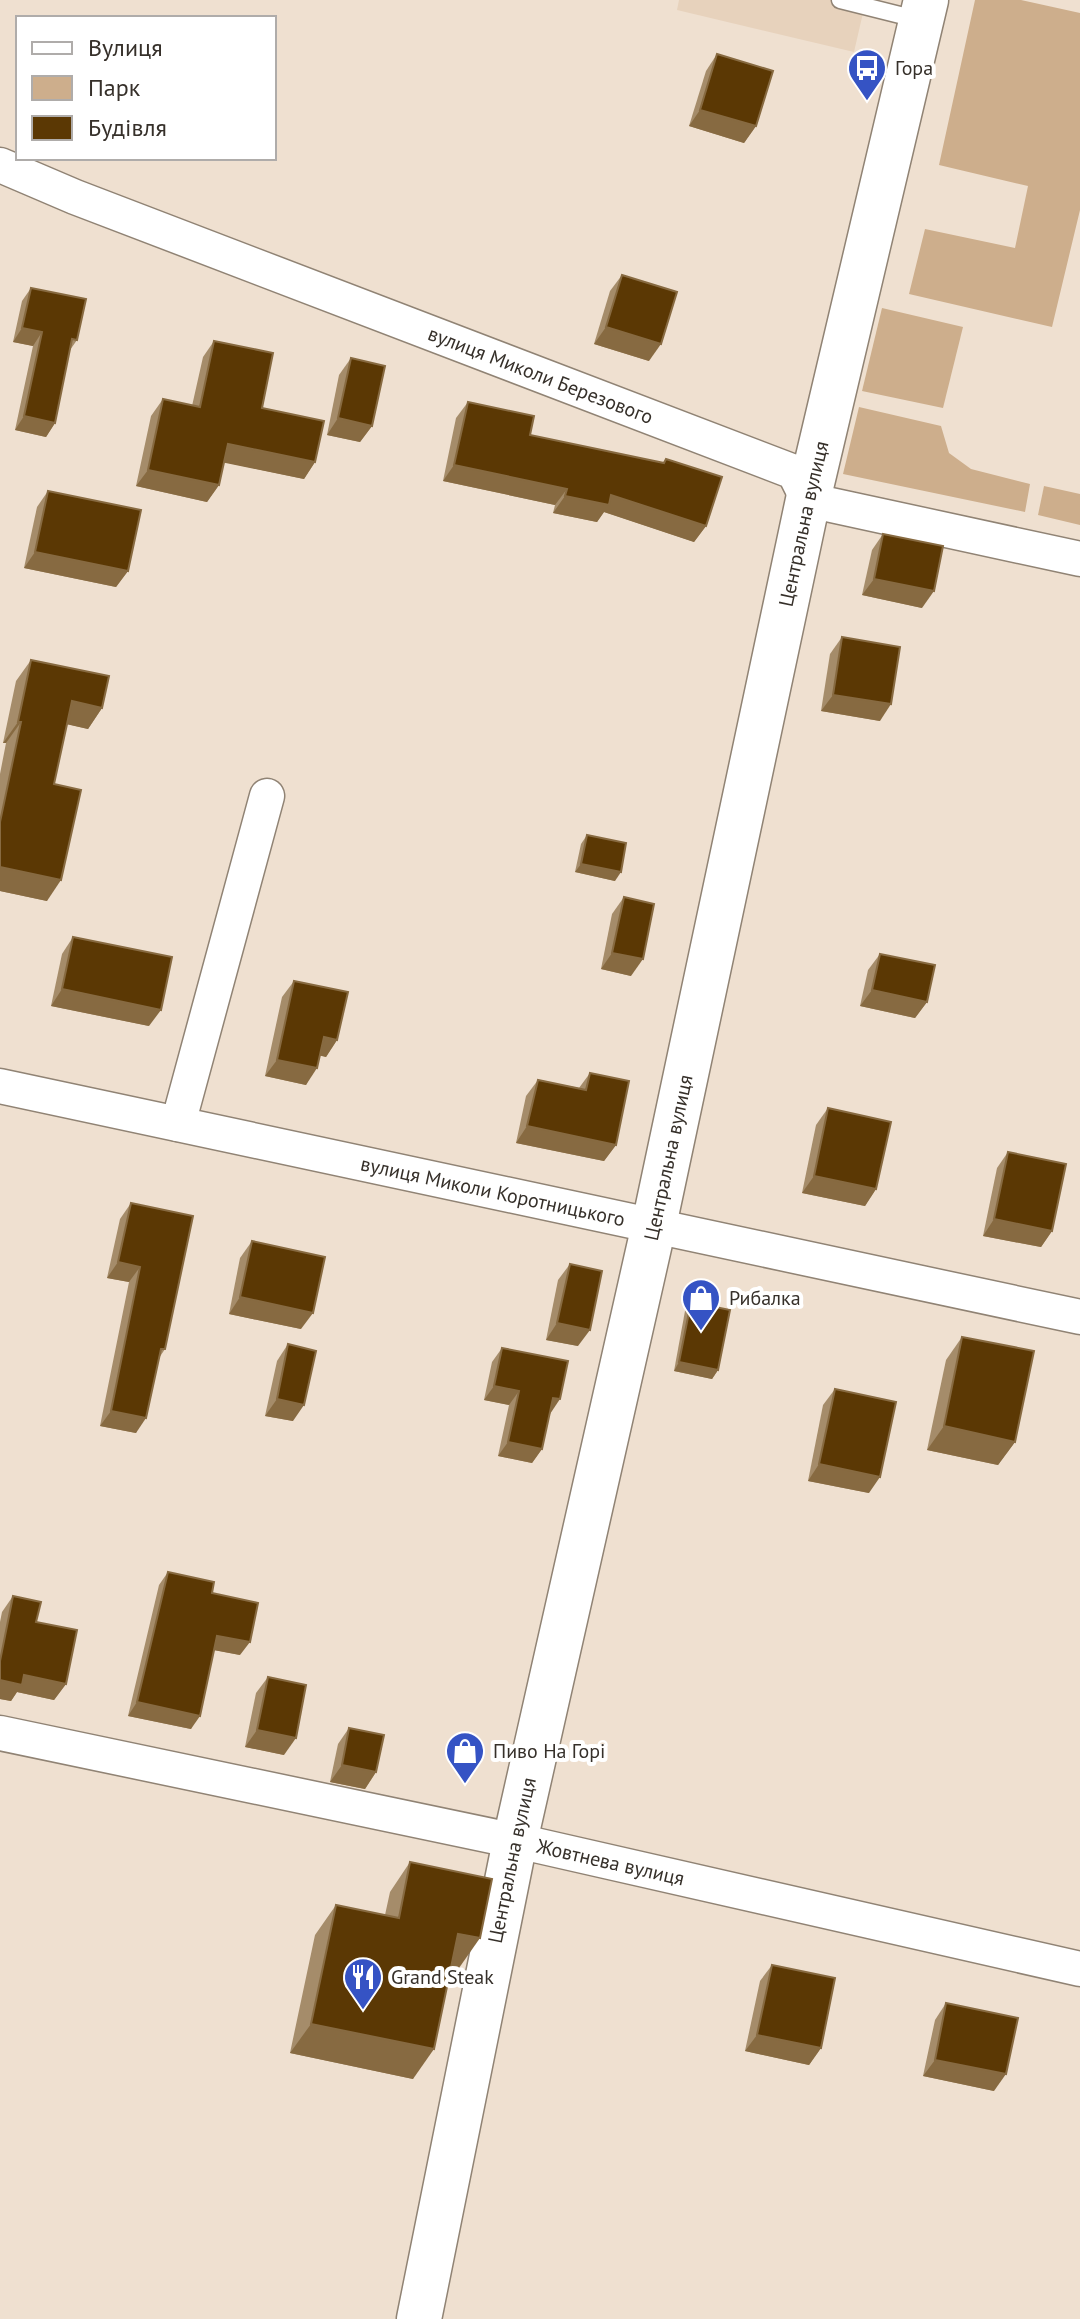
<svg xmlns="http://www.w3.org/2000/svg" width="1080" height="2319" viewBox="0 0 1080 2319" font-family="'PT Sans',sans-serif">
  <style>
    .built { fill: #e7d2bc }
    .green { fill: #cdae8c }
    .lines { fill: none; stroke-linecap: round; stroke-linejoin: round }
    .service-casing { stroke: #908374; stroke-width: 19 }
    .minor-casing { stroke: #908374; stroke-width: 37 }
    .secondary-casing { stroke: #908374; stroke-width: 47 }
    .service { stroke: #fff; stroke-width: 16 }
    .minor { stroke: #fff; stroke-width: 34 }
    .secondary { stroke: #fff; stroke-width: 44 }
    .wall { fill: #a58c6a }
    .shaded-wall { fill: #876a41 }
    .building { fill: #5b3804; stroke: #876a41; stroke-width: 2 }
    .labels { text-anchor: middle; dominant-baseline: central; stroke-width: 8; stroke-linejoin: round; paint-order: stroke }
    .poi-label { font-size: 20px; fill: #36302a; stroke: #fff; text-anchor: start }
    .street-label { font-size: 20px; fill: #36302a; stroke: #fff }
  </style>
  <rect width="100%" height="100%" fill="#efe0d0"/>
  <!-- built -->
  <path class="built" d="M679,0H866L854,52L677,10Z"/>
  <!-- green -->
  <g class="green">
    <path d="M975,0H1021L1080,13V210L1052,327L909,294L925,229L1015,248L1028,186L939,165Z"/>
    <path d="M882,308L963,327L943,408L862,391Z"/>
    <path d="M859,407L941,426L949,453L971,469L1030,484L1025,512L843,474Z"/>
    <path d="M1044,486L1080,494V525L1038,515Z"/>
  </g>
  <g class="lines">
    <defs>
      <path id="service" d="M840,0L920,20"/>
      <g id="minor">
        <path id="s1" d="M0,165L75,197L794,472L808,500L1080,559"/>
        <path id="s2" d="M0,1086L1080,1317"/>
        <path d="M178,1124L267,796"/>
        <path id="s3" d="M0,1733L535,1845L1080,1969"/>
      </g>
      <g id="secondary">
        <path id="s4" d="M419,2319L515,1841L654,1225L808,500L926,0"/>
      </g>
    </defs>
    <!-- service casing -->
    <use href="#service" class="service-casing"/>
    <!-- minor casing -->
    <use href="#minor" class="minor-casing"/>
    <!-- secondary casing -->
    <use href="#secondary" class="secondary-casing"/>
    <!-- service -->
    <use href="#service" class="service"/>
    <!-- minor -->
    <use href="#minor" class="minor"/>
    <!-- secondary -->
    <use href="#secondary" class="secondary"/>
  </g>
  <!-- wall -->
  <g class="wall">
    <path d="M717,54L756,126L744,143L689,126L706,71Z"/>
    <path d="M622,275L649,361L594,344L610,291Z"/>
    <path d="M31,288L77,340L70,350L55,423L46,437L15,430L33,346L13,342L22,301Z"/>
    <path d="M214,341L262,408L315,462L304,479L224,462L219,485L207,502L136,486L151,416L163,399L192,406L203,357Z"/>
    <path d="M351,358L372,426L360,442L327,435L339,375Z"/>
    <path d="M468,402L530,435L663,463L666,459L706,526L694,542L604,512L597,522L553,513L555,505L443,481L456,418Z"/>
    <path d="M48,491L128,571L116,587L24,568L37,507Z"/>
    <path d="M883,534L922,608L862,595L872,550Z"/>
    <path d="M842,637L880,721L821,711L830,654Z"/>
    <path d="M31,660L102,708L88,729L67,724L54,784L47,901L0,891V774L6,743H3L16,681Z"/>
    <path d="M587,835L615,881L575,872L581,844Z"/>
    <path d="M624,897L631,976L601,969L612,914Z"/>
    <path d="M73,937L149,1026L51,1006L62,954Z"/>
    <path d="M880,954L927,1002L915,1018L860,1006L868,970Z"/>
    <path d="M294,981L337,1040L326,1057L320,1055L306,1085L265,1076L282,997Z"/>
    <path d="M590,1073L616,1145L604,1161L516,1143L526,1096L538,1080L579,1088Z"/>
    <path d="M828,1108L876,1189L865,1206L802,1193L816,1125Z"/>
    <path d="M1008,1152L1052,1231L1041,1247L983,1236L997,1168Z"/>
    <path d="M131,1203L165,1349L159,1358L136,1433L100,1426L129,1282L107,1278L120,1219Z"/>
    <path d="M252,1241L301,1329L229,1314L240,1258Z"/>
    <path d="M570,1264L578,1346L546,1340L558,1280Z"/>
    <path d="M691,1302L718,1370L712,1379L674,1371L685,1311Z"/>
    <path d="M962,1337L1015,1442L998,1465L927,1450L946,1360Z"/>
    <path d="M288,1344L293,1421L265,1416L277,1361Z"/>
    <path d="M502,1348L542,1449L532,1463L498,1456L509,1405L484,1400L492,1362Z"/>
    <path d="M835,1389L869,1493L808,1481L823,1405Z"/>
    <path d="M168,1572L240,1655L214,1650L191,1729L128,1716L159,1585Z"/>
    <path d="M13,1596L36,1622L66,1684L54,1700L17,1692L11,1701L0,1699V1622L2,1612Z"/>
    <path d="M268,1677L284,1755L245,1747L256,1693Z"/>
    <path d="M349,1728L376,1772L365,1789L330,1782L338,1744Z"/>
    <path d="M410,1862L459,1968L451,1967L413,2079L290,2053L315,1935L336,1905L385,1915L390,1892Z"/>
    <path d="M772,1965L821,2048L809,2065L745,2051L760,1981Z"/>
    <path d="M946,2003L994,2091L923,2076L935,2020Z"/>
  </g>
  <!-- shaded-wall -->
  <g class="shaded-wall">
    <path d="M700,110L756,126L744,143L689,126Z"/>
    <path d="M606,327L661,344L649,361L594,344Z"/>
    <path d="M22,328L42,332L33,346L13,342Z"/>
    <path d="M24,416L55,423L46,437L15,430Z"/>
    <path d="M338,418L372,426L360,442L327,435Z"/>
    <path d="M228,444L315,462L304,479L216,461Z"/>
    <path d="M454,465L567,489L555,505L443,481Z"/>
    <path d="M148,470L219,485L207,502L136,486Z"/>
    <path d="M611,495L706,526L694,542L604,512L597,522L553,513L565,496Z"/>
    <path d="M35,552L128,571L116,587L24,568Z"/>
    <path d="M874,579L934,591L922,608L862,595Z"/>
    <path d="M833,695L891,704L880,721L821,711Z"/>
    <path d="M72,701L102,708L88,729L57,722Z"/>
    <path d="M18,722H21L6,743H3Z"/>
    <path d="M581,864L621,872L615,881L575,872Z"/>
    <path d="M0,867L61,880L47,901L0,891Z"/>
    <path d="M612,953L643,959L631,976L601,969Z"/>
    <path d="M62,989L161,1010L149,1026L51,1006Z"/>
    <path d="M872,990L927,1002L915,1018L860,1006Z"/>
    <path d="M324,1037L337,1040L326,1057L313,1054Z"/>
    <path d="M277,1060L317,1068L306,1085L265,1076Z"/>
    <path d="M527,1126L616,1145L604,1161L516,1143Z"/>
    <path d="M814,1176L876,1189L865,1206L802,1193Z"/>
    <path d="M994,1219L1052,1231L1041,1247L983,1236Z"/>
    <path d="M118,1262L140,1267L129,1282L107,1278Z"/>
    <path d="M240,1297L313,1313L301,1329L229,1314Z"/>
    <path d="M557,1323L590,1330L578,1346L546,1340Z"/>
    <path d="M679,1362L718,1370L712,1379L674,1371Z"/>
    <path d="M494,1386L519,1391L509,1405L484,1400Z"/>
    <path d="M553,1398L560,1399L550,1414Z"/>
    <path d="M277,1399L304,1405L293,1421L265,1416Z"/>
    <path d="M111,1411L146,1418L136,1433L100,1426Z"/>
    <path d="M944,1426L1015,1442L998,1465L927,1450Z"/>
    <path d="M508,1442L542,1449L532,1463L498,1456Z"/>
    <path d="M819,1464L880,1477L869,1493L808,1481Z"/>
    <path d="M217,1636L250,1642L240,1655L208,1649Z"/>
    <path d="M24,1675L66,1684L54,1700L17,1692L11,1701L0,1699V1680Z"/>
    <path d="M137,1702L200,1716L191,1729L128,1716Z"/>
    <path d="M257,1730L296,1738L284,1755L245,1747Z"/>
    <path d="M342,1765L376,1772L365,1789L330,1782Z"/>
    <path d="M458,1934L480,1938L459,1968L437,1964Z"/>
    <path d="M311,2024L434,2049L413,2079L290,2053Z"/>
    <path d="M757,2035L821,2048L809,2065L745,2051Z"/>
    <path d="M935,2060L1006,2074L994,2091L923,2076Z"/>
  </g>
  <!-- building -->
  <g class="building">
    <path d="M717,54L773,71L756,126L700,110Z"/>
    <path d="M622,275L677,292L661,344L606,327Z"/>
    <path d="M31,288L86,299L77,340L72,339L55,423L24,416L42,332L22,328Z"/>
    <path d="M214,341L273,353L262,408L324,421L315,462L228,444L219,485L148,470L163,399L200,407Z"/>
    <path d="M351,358L385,366L372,426L338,418Z"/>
    <path d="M468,402L534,416L530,435L664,463L666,459L722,477L706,526L611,495L609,505L565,496L567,489L454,465Z"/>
    <path d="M48,491L141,510L128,571L35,552Z"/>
    <path d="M883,534L943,546L934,591L874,579Z"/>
    <path d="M842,637L900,647L891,704L833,695Z"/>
    <path d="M31,660L109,676L102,708L72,701L54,784L81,790L61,880L0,867V822L21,722H18Z"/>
    <path d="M587,835L626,843L621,872L581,864Z"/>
    <path d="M624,897L654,904L643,959L612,953Z"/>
    <path d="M73,937L172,957L161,1010L62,989Z"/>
    <path d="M880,954L935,965L927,1002L872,990Z"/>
    <path d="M294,981L348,992L337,1040L324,1037L317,1068L277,1060Z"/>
    <path d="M590,1073L629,1081L616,1145L527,1126L538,1080L586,1090Z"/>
    <path d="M828,1108L891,1122L876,1189L814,1176Z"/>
    <path d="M1008,1152L1066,1164L1052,1231L994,1219Z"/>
    <path d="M131,1203L193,1216L165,1349H161L146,1418L111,1411L140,1267L118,1262Z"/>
    <path d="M252,1241L325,1257L313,1313L240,1297Z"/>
    <path d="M570,1264L602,1271L590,1330L557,1323Z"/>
    <path d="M691,1302L730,1310L718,1370L679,1362Z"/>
    <path d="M962,1337L1034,1351L1015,1442L944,1426Z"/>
    <path d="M288,1344L316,1351L304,1405L277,1399Z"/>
    <path d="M502,1348L568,1361L560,1399L553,1398L542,1449L508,1442L519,1391L494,1386Z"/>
    <path d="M835,1389L896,1402L880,1477L819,1464Z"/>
    <path d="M168,1572L214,1582L212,1593L258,1603L250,1642L217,1636L200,1716L137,1702Z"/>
    <path d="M13,1596L41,1602L36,1622L77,1630L66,1684L24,1675L22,1685L0,1680V1661Z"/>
    <path d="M268,1677L306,1685L296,1738L257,1730Z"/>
    <path d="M349,1728L384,1735L376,1772L342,1765Z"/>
    <path d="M410,1862L492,1879L480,1938L458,1934L434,2049L311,2024L336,1905L399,1918Z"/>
    <path d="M772,1965L835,1978L821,2048L757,2035Z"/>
    <path d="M946,2003L1018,2018L1006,2074L935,2060Z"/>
  </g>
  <!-- icons -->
  <defs>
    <symbol id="bus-pin" viewBox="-11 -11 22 30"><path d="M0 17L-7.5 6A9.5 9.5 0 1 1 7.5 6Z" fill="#3553c4" stroke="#fff"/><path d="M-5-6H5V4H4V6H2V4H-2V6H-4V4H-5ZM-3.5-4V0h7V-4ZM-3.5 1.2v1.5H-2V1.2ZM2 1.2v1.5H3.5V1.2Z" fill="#fff"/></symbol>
    <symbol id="shop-pin" viewBox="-11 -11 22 30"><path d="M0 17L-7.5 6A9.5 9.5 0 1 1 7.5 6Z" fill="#3553c4" stroke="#fff"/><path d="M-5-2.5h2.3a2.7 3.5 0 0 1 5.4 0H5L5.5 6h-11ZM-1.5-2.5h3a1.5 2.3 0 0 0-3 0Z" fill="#fff"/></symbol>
    <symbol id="restaurant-pin" viewBox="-11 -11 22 30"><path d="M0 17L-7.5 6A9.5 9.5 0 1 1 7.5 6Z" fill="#3553c4" stroke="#fff"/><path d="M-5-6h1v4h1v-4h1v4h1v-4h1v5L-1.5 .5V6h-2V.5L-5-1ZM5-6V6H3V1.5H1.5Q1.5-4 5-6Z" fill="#fff"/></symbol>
  </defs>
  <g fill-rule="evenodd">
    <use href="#bus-pin" x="845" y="46" width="44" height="60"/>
    <use href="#shop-pin" x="679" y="1276" width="44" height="60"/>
    <use href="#shop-pin" x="443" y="1729" width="44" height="60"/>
    <use href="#restaurant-pin" x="341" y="1955" width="44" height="60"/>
  </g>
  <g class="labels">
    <!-- poi labels -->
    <g class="poi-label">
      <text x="895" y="68">Гора</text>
      <text x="729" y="1298">Рибалка</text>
      <text x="493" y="1751">Пиво На Горі</text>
      <text x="391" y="1977">Grand Steak</text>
    </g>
    <!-- street labels -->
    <g class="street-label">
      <text stroke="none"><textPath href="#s1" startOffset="580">вулиця Миколи Березового</textPath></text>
      <text stroke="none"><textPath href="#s4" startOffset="1836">Центральна вулиця</textPath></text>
      <text stroke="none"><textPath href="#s4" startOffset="1188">Центральна вулиця</textPath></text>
      <text stroke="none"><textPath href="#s2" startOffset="504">вулиця Миколи Коротницького</textPath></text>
      <text stroke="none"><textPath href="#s4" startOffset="468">Центральна вулиця</textPath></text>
      <text stroke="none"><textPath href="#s3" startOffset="624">Жовтнева вулиця</textPath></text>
    </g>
  </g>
  <!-- legend -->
  <rect x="16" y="16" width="260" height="144" fill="#ffffff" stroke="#afacaa" stroke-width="2"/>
  <rect x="32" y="42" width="40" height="12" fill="#ffffff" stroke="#afacaa" stroke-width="2"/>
  <text x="88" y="56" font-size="24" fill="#36302a">Вулиця</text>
  <rect x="32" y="76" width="40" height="24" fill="#cdae8c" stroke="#afacaa" stroke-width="2"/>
  <text x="88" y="96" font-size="24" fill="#36302a">Парк</text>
  <rect x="32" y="116" width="40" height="24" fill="#5b3804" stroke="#afacaa" stroke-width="2"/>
  <text x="88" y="136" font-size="24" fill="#36302a">Будівля</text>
</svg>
